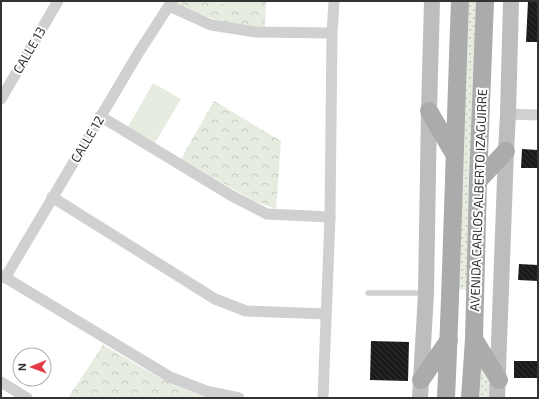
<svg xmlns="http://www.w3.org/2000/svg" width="539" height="399" viewBox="0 0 539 399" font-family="'Exo 2',sans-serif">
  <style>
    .grass { fill: url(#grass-dots) }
    .park { fill: url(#park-crowns) }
    .pitch { fill: #e6ecdf }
    .building { fill: url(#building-back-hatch) }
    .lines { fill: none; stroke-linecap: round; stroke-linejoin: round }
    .lane { stroke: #d0d0d0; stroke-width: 5.5 }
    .street { stroke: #d0d0d0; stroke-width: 11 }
    .secondary { stroke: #bdbdbd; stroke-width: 16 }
    .primary { stroke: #ababab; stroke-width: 18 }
    .labels { text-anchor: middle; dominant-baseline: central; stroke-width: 4; stroke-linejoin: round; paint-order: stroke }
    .street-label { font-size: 13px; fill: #333; stroke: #fff }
  </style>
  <defs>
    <pattern id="grass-dots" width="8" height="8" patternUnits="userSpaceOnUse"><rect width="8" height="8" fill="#e6ecdf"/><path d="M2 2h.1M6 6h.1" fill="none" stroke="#c6cbc0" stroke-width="1.8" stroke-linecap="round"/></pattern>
    <pattern id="park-crowns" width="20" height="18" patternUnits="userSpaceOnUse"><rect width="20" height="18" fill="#e6ecdf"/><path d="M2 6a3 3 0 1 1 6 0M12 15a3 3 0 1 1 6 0" fill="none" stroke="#c6cbc0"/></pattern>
    <pattern id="building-back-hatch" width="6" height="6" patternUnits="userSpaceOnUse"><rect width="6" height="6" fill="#1a1a1a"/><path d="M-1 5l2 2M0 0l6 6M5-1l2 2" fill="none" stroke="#333"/></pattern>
  </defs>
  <rect width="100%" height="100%" fill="#fff"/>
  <!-- grass -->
  <g class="grass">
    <path d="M467,1H479L469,290L457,289Z"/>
    <path d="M480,363L492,387L491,398H477Z"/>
  </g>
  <!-- park -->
  <g class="park">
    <path d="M177,1H266L265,28L223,23L175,4Z"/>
    <path d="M214,101L281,141L276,209L254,201L181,159Z"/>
    <path d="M103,345C138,365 172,388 211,398H68Z"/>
  </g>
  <!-- pitch -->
  <g class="pitch">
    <path d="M216,1H254L248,15Z"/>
    <path d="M153,83L181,99L155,143L128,127Z"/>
  </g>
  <!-- building -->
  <g class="building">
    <path d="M528,1H538V42H526Z"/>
    <path d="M522,149L538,150V168H521Z"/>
    <path d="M519,264L538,265V281L518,280Z"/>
    <path d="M371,341L409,342L408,381L370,380Z"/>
    <rect x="514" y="361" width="24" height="17"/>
  </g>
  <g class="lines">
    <!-- lane -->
    <path class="lane" d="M368,293H425"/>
    <!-- street -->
    <g class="street">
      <path d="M169,6L211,25L256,32L332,33"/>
      <path d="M1,99L58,1"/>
      <path d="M508,114L538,115"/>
      <path d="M100,116L232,196L267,214L330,217"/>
      <path d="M52,197L215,299L246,311L326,314"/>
      <path d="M1,275L170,377L206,391L239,398"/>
      <path d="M5,278L139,52L172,1"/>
      <path d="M1,382L27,398"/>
      <path d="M323,398L330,217L332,33L334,1"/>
    </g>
    <!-- secondary -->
    <g class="secondary">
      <path d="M420,398L426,293L429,111L432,1"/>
      <path d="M497,398L506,151L508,114L511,1"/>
    </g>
    <!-- primary -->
    <g class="primary">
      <path d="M429,111L454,154"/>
      <path d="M478,181L506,151"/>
      <path d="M474,339L499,380"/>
      <path d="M421,380L449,340"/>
      <path d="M446,398C452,266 455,133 460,1"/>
      <path d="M470,398L474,339L478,181L485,1"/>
    </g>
  </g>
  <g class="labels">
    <!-- street labels -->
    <g class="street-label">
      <text transform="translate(29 50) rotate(-60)">CALLE 13</text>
      <text transform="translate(87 139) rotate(-59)">CALLE 12</text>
      <text transform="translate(478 200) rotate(-88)">AVENIDA CARLOS ALBERTO IZAGUIRRE</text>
    </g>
  </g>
  <!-- border -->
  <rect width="539" height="399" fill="none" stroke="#333333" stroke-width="4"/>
  <!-- north arrow -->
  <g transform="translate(32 367) rotate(269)"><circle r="19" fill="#ffffff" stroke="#adadad"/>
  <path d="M0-3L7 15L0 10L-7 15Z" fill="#e63946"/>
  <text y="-6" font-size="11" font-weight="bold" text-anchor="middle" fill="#333333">N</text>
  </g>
</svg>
